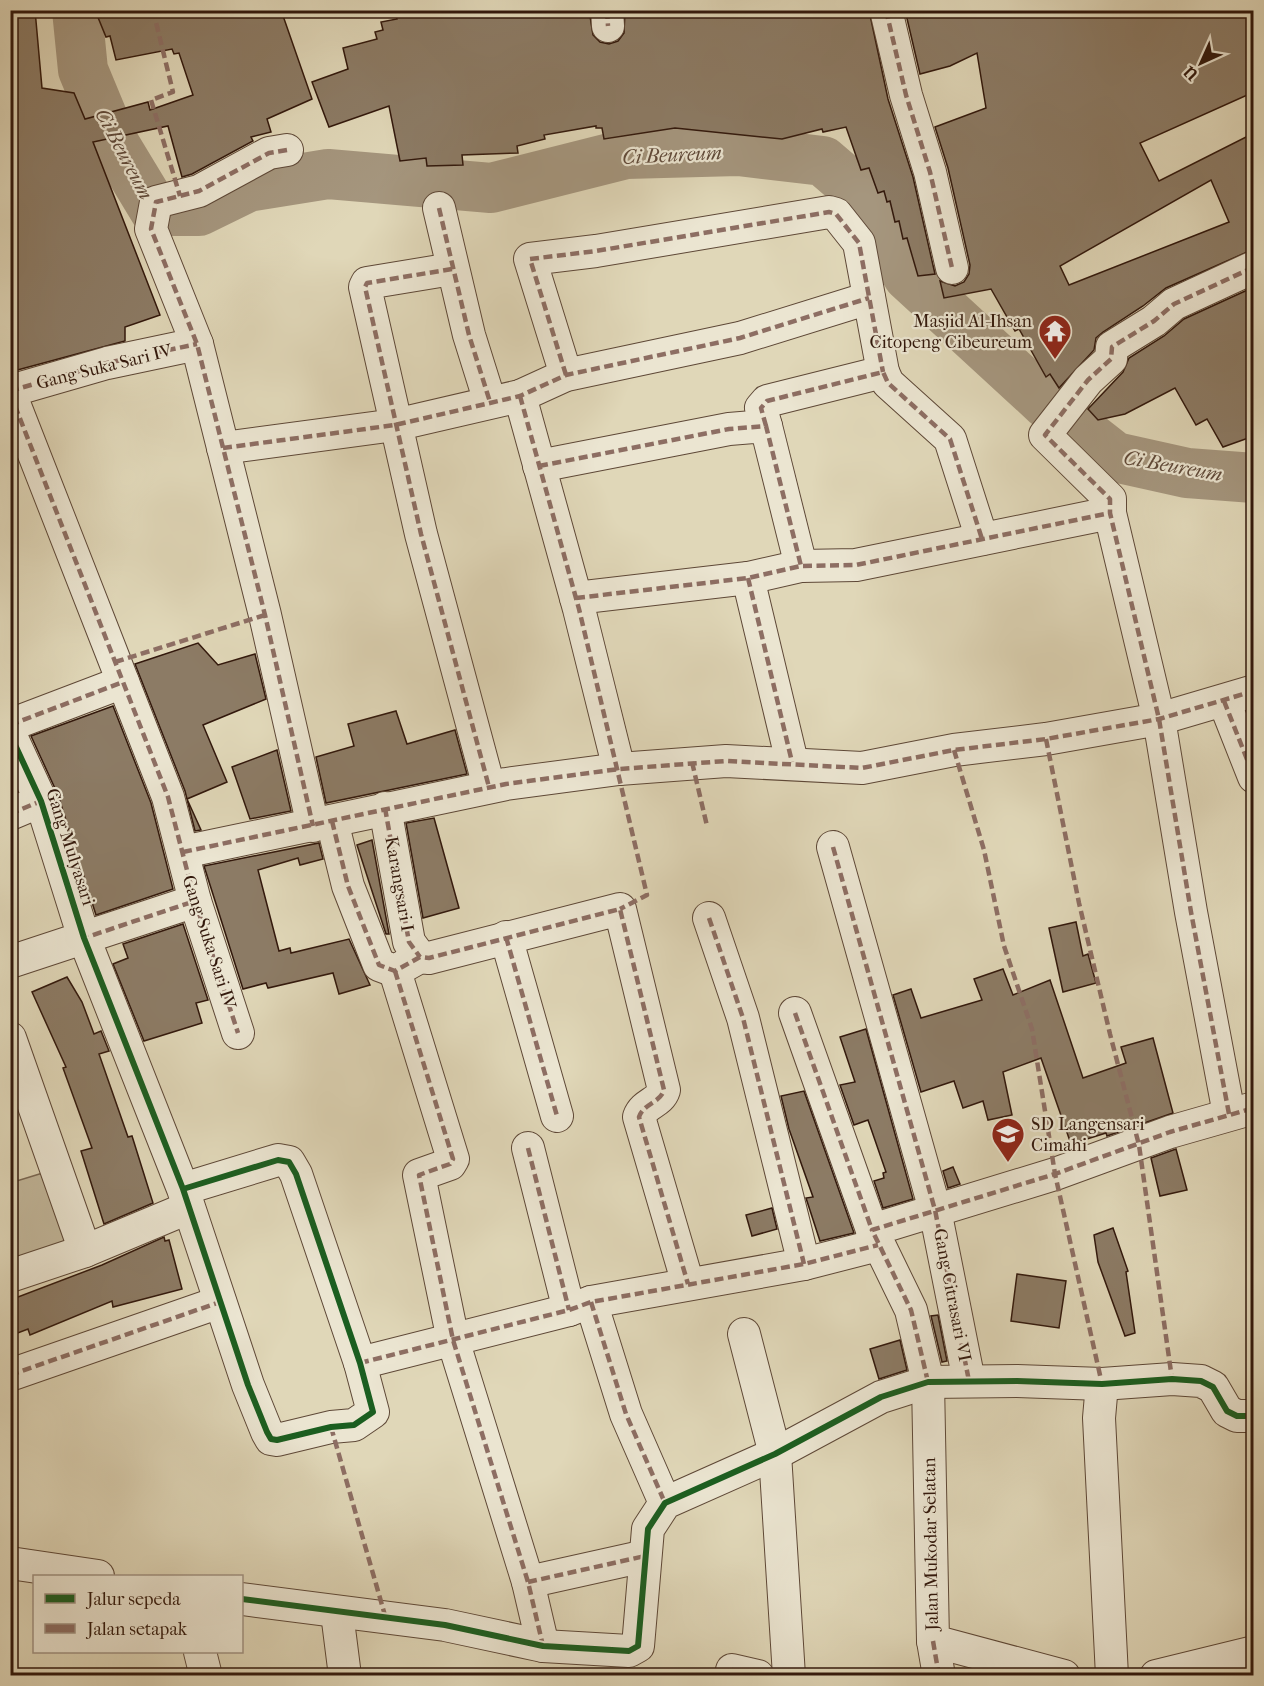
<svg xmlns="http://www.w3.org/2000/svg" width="1264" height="1686" viewBox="0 0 1264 1686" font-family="'IM FELL French Canon',serif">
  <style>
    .green { fill: #c2b79b; stroke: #7a6854; stroke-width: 1.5 }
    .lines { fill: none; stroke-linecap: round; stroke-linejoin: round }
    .river { stroke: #a5967e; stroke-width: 50 }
    .building { fill: #8c7b65; stroke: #32180c; stroke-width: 1.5; fill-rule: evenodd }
    .minor-casing { stroke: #5e4837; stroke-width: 34 }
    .minor { stroke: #ebe5d1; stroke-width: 32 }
    .quiet { stroke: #8d6e63; stroke-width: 4.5; stroke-dasharray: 9 4.5; stroke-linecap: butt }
    .cycleway-casing { stroke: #ebe5d1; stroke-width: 10 }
    .cycleway { stroke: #1b5e20; stroke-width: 6 }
    .labels { text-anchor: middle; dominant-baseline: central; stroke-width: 4.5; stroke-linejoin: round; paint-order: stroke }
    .poi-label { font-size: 18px; fill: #32180c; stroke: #ebe5d1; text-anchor: end }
    .street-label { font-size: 18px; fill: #32180c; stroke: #ebe5d1 }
    .water-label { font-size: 20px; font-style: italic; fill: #604a3a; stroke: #ebe5d1 }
  </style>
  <rect width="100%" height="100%" fill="#e0d7b8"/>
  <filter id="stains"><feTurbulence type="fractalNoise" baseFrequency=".00333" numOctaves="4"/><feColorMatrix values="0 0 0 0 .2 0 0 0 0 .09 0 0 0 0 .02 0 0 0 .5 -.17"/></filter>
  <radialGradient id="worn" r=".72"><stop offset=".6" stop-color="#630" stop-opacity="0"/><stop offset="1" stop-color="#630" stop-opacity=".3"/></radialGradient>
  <!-- green -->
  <path class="green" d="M46,1172L65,1242L11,1260L10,1183Z"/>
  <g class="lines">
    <!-- river -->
    <path class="river" d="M77,10L83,70L112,140L155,211H199L248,187L328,174L491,188L626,154L738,151L823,161L858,191L908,276L1046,403L1115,457L1187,473L1254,478"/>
  </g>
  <!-- building -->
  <g class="building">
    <path d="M10,10H35L42,88L74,93L85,119L148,102L150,110L193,95L179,53L174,54L172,49L116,60L110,36L106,37L95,10H281L312,99L267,119L271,132L251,137L253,141L192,174L182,177L168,126L93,142L160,315L125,327V341L10,372Z"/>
    <path d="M394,10H589L593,35L600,42L609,44L618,41L624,33L625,10H869L888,99L913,177L935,274L918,276L907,238L903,239L899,221L895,222L890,201L887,202L884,191L878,193L869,168L861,170L846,127L823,132L822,129L782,139L675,128L604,139L602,128H596V126L544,135L545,139L517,146L518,153L462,155L463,165L427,166L426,158L400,161L389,106L329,127L312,82L348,69L343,48L377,39L375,32L383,30L381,22L397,19Z"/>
    <path d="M905,10H1254V92L1140,143L1159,181L1254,133V249L1166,288L1143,306L1103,332L1096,338L1094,350L1059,388L1050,374L1046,377L1019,329L1015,331L991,289L944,298L940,281L955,286L964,282L969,274L970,265L948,168L935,127L986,108L977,53L950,66L920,74ZM1211,180L1229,222L1069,285L1060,266Z"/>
    <path d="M1254,287V436L1223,447L1207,419L1196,425L1175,388L1125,414L1098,420L1088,409L1123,372L1129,358L1164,336L1184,319Z"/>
    <path d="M198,643L218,665L255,654L266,699L203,725L227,782L187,799L201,830L195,831L185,791L135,664Z"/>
    <path d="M113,706L151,803L173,889L96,915L58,795L31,736Z"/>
    <path d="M396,711L407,744L455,730L467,774L326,803L316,757L354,746L348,724Z"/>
    <path d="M277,750L291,811L250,819L232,767Z"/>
    <path d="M434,818L459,908L423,918L406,823Z"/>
    <path d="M372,840L389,934H386L357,845Z"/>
    <path d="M319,843L323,859L300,865L298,858L258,870L279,951L290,948L291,953L349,939L370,985L339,994L333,973L268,988L266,983L243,989L204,866Z"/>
    <path d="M1076,922L1083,956L1088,954L1096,983L1063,992L1049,928Z"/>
    <path d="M183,924L208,1000L196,1003L202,1023L144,1041L113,964L128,958L123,944Z"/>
    <path d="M1003,969L1013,995L1050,980L1083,1078L1126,1063L1121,1047L1153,1038L1173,1113L1107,1136L1106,1133L1071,1144L1041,1058L1003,1072L1012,1115L988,1120L983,1101L963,1108L954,1081L921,1092L893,995L911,989L921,1018L982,1000L974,979Z"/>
    <path d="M67,977L82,1002L94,1034L101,1031L109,1051L99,1054L128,1137L132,1136L153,1203L104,1224L81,1151L92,1148L63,1068L66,1067L32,992Z"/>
    <path d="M866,1029L913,1199L883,1208L874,1181L884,1178L883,1173L886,1172L868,1120L854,1125L840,1085L855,1082L840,1037Z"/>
    <path d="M804,1091L854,1233L820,1241L806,1198L813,1197L789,1129L781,1096Z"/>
    <path d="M1176,1149L1187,1190L1160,1196L1151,1158Z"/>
    <path d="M953,1167L960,1184L948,1188L943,1171Z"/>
    <path d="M772,1208L777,1229L752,1236L746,1215Z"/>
    <path d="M1113,1228L1128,1271L1126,1272L1135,1333L1125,1336L1098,1262L1094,1235Z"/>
    <path d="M164,1237L165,1241L169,1240L182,1289L113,1307L112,1301L30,1335L28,1329L10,1336V1300L102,1265Z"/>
    <path d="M1017,1274L1066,1281L1059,1328L1011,1321Z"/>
    <path d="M938,1315L947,1361L942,1362L931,1316Z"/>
    <path d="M900,1340L907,1370L879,1379L870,1349Z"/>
  </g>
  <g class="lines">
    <defs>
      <g id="minor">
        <path d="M607,10L608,26"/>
        <path d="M886,10L906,95L930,172L952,268"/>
        <path d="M287,150L269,153L199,191L156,202L151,229L197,344L265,615L313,826"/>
        <path d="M439,208L469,335L490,402"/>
        <path d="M452,269L367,283L365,287L421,534L489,787"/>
        <path d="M566,375L530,259L596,251L829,212L836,214L859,243L883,372"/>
        <path d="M10,391L107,363L197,344"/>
        <path d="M10,393L123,682"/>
        <path d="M520,396L579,609L619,769"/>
        <path d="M766,426L761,408L767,401L883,372L888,383L950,439L982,539"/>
        <path d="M223,448L395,425L520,396L566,375L740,338L869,298"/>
        <path d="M539,466L729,429L766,426L801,566"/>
        <path d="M748,578L792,762"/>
        <path d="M576,598L748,578L801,566L856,565L1110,513"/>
        <path d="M1224,701L1254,777"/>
        <path d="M10,725L123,682L168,797L195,901L238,1033"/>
        <path d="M10,734L41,801L84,938L183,1189L248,1385L267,1432L271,1439L277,1440L331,1427L354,1425L373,1412L360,1363L296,1174L289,1162L278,1160L183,1189"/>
        <path d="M385,808L409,942L420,957"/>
        <path d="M10,814L41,801"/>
        <path d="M332,821L348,886L379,965L395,971L420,957L429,958L620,909L664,1090C660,1103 644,1103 639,1117L688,1284"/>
        <path d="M833,847L935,1210L969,1381"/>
        <path d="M183,852L506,784L619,769L726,761L862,768L954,750L1046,739L1159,719L1254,691"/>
        <path d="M709,918L743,1018L804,1264"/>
        <path d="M506,937L557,1116"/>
        <path d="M10,962L195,901"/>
        <path d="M395,971L453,1159L450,1164L419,1175L453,1340L528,1582L543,1646"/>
        <path d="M795,1013L872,1230"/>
        <path d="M10,1038L85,1251"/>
        <path d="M1229,1114L1191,912L1159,719L1110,513V499L1045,435L1088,380L1111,359L1112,347L1154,321L1174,304L1254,267"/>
        <path d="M528,1148L569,1310"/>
        <path d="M10,1276L85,1251L183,1210"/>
        <path d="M591,1302L626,1414L665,1503"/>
        <path d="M744,1334L775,1454L789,1676"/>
        <path d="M360,1363L569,1310L591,1302L804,1264L878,1245"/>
        <path d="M10,1375L220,1302"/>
        <path d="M1102,1384L1099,1418L1112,1676"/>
        <path d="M10,1563L98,1576"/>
        <path d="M528,1582L645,1556"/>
        <path d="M242,1599L445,1625L543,1646L629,1651L638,1646L648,1529L665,1503L775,1454L881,1397L928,1382L1017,1381L1102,1384L1172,1379L1201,1381L1213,1387L1227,1411L1237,1416H1254"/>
        <path d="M337,1613L345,1676"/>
        <path d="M933,1641L939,1676"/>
        <path d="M200,1652L206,1676"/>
        <path d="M732,1670L758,1676"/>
        <path d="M1064,1676L933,1641L928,1382L911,1310L872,1230L1055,1174L1170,1132L1254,1108"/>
        <path d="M1156,1676L1254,1652"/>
      </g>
    </defs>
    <!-- minor casing -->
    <use href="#minor" class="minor-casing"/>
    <!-- minor -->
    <use href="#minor" class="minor"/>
    <!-- quiet -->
    <g class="quiet">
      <path d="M153,10L173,92L151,100L180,196"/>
      <path d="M607,10L608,26"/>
      <path d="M886,10L906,95L930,172L952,268"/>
      <path d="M287,150L269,153L199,191L156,202L151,229L197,344L265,615L313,826"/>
      <path d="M439,208L469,335L490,402"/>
      <path d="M452,269L367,283L365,287L421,534L489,787"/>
      <path d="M566,375L530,259L596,251L829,212L836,214L859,243L883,372"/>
      <path d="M10,391L107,363L197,344"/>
      <path d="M10,393L123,682"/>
      <path d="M520,396L579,609L647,895L620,909"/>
      <path d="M766,426L761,408L767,401L883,372L888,383L950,439L982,539"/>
      <path d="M223,448L395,425L520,396L566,375L740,338L869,298"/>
      <path d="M539,466L729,429L766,426L801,566"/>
      <path d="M748,578L792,762"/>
      <path d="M576,598L748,578L801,566L856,565L1110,513"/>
      <path d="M115,662L265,615"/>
      <path d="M1224,701L1254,777"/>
      <path d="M10,725L123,682L168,797L195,901L238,1033"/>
      <path d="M1046,739L1079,903L1110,1034L1139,1145L1172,1379"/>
      <path d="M954,750L984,850L1004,946L1032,1029L1055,1174L1102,1384"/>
      <path d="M692,762L707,826"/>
      <path d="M385,808L409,942L420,957"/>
      <path d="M10,814L41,801"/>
      <path d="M332,821L348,886L379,965L395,971L420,957L429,958L620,909L664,1090C660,1103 644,1103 639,1117L688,1284"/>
      <path d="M833,847L935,1210L969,1381"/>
      <path d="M183,852L506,784L619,769L726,761L862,768L954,750L1046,739L1159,719L1254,691"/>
      <path d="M709,918L743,1018L804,1264"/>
      <path d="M83,934L84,938L195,901"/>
      <path d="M506,937L557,1116"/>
      <path d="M395,971L453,1159L450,1164L419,1175L453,1340L528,1582L543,1646"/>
      <path d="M795,1013L872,1230"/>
      <path d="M1229,1114L1191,912L1159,719L1110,513V499L1045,435L1088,380L1111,359L1112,347L1154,321L1174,304L1254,267"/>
      <path d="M528,1148L569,1310"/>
      <path d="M591,1302L626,1414L665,1503"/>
      <path d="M360,1363L569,1310L591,1302L804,1264L878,1245"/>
      <path d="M10,1375L220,1302"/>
      <path d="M928,1382L911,1310L872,1230L1055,1174L1170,1132L1254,1108"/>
      <path d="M331,1427L386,1619"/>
      <path d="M528,1582L645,1556"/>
      <path d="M933,1641L939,1676"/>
      <path d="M732,1670L758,1676"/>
    </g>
    <defs>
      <g id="cycleway">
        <path d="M10,734L41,801L84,938L183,1189L248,1385L267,1432L271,1439L277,1440L331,1427L354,1425L373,1412L360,1363L296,1174L289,1162L278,1160L183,1189"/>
        <path d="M242,1599L445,1625L543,1646L629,1651L638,1646L648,1529L665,1503L775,1454L881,1397L928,1382L1017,1381L1102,1384L1172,1379L1201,1381L1213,1387L1227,1411L1237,1416H1254"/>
      </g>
    </defs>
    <!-- cycleway casing -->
    <use href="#cycleway" class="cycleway-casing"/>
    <!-- cycleway -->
    <use href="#cycleway" class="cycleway"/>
  </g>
  <!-- icons -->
  <defs>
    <symbol id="temple-pin" viewBox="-11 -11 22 30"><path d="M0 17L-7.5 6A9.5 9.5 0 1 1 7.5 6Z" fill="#8f2418" stroke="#ebe5d1"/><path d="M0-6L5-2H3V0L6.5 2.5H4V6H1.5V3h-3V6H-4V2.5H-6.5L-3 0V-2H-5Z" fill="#fff"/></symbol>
    <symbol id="school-pin" viewBox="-11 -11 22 30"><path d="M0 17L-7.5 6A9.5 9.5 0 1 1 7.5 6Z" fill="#8f2418" stroke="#ebe5d1"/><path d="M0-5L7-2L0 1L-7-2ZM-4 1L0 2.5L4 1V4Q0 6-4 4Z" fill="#fff"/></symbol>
  </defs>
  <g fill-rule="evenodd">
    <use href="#temple-pin" x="1036" y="312" width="38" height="52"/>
    <use href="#school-pin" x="989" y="1115" width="38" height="52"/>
  </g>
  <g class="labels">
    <!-- poi labels -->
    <g class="poi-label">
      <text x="1032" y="321">Masjid Al-Ihsan<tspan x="1032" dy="21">Citopeng Cibeureum</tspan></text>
      <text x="1031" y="1124" text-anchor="start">SD Langensari<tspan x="1031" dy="21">Cimahi</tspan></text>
    </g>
    <!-- street labels -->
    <g class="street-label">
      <text transform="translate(104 367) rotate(-14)">Gang Suka Sari IV</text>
      <text transform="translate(70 847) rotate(72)">Gang Mulyasari</text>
      <text transform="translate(399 884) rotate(80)">Karangsari I</text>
      <text transform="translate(209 942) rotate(72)">Gang Suka Sari IV</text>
      <text transform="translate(952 1295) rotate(79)">Gang Citrasari VI</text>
      <text transform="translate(931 1544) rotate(-91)">Jalan Mukodar Selatan</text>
    </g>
    <!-- water labels -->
    <g class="water-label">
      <text transform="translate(124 154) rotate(62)">Ci Beureum</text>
      <text transform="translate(672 155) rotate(-3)">Ci Beureum</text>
      <text transform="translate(1173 466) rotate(10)">Ci Beureum</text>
    </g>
  </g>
  <!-- margin -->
  <rect width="1264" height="1686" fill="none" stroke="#e0d7b8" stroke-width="36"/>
  <rect x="12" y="12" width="1240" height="1662" fill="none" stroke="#32180c" stroke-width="3"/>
  <rect x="18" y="18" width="1228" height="1650" fill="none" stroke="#32180c" stroke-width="1.5"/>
  <!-- legend -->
  <rect x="33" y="1575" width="210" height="78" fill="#ebe5d1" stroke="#a19382" stroke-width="1.5"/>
  <rect x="45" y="1594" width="30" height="9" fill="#1b5e20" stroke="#a19382" stroke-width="1.5"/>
  <text x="87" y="1605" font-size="18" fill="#32180c">Jalur sepeda</text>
  <rect x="45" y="1624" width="30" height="9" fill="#8d6e63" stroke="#a19382" stroke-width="1.5"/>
  <text x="87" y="1635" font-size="18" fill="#32180c">Jalan setapak</text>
  <!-- north arrow -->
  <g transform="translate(1201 63) rotate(225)" stroke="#ebe5d1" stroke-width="4.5" paint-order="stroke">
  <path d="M0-4.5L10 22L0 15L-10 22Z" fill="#32180c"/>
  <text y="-9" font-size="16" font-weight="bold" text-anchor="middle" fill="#32180c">U</text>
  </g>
  <rect width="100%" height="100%" filter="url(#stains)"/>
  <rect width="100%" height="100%" fill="url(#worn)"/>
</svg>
